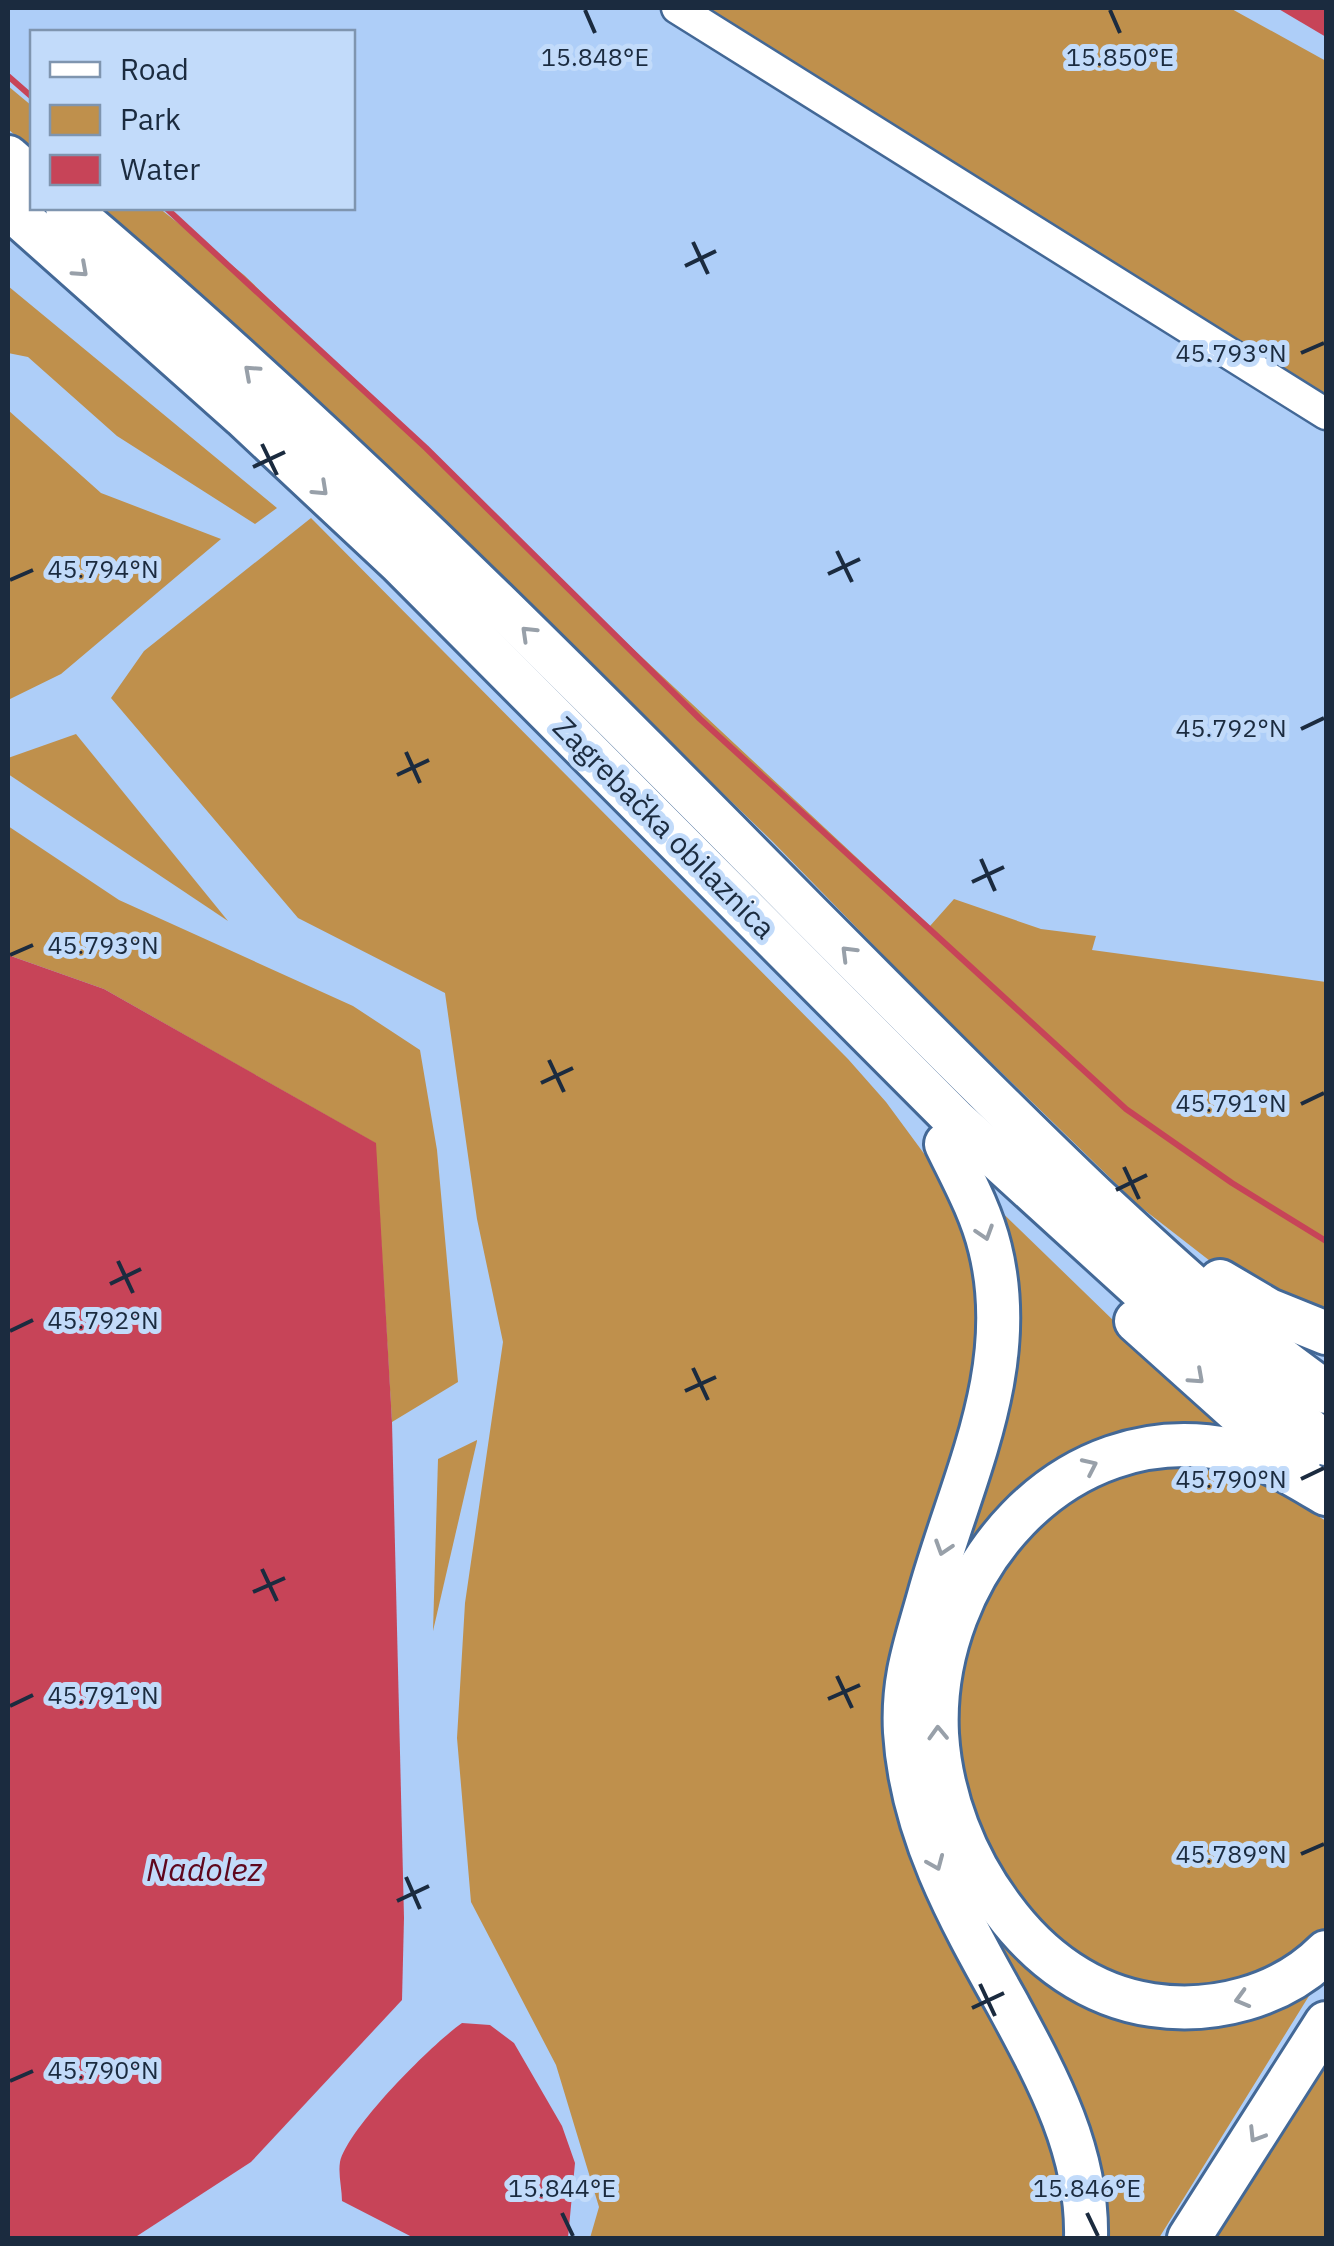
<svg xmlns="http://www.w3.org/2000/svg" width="1334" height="2246" viewBox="0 0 1334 2246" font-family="'IBM Plex Sans',sans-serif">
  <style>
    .green { fill: #bf904c }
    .water { fill: #c74458 }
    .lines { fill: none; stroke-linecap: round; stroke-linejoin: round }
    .stream { stroke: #c74458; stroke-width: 6 }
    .minor-casing { stroke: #436896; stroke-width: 35 }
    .highway-casing { stroke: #436896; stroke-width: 48 }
    .minor { stroke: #fff; stroke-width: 30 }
    .highway { stroke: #fff; stroke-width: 42 }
    .oneway { stroke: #98a0a9 }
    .ticks { fill: none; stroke: #1b2b3f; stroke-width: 4 }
    .labels { text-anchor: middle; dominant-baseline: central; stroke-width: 10; stroke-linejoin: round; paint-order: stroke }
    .street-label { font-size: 30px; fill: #1b2b3f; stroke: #c2dbfa }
    .water-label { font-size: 32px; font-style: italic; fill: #5f071d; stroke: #c2dbfa }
    .ticks-label { font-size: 25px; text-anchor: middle; fill: #1b2b3f; stroke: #c2dbfa; stroke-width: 10; stroke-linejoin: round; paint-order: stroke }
  </style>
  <rect width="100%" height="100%" fill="#aecef8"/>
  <!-- green -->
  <g class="green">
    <path d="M697,8H1230L1326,61V402Z"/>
    <path d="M8,86L32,106V150L8,129Z"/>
    <path d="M100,208H159L244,275L601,619L930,926L954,899L1041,929L1096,936L1092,950L1326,982V1323L1232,1278L1138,1205L933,1006L773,842L378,459L214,305Z"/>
    <path d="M8,286L277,508L255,524L117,436L28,357L8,353Z"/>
    <path d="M8,410L101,493L221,539L61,674L8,700Z"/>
    <path d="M311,518L848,1059L886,1102L928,1159L955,1211L973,1269L979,1332L972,1405L894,1663L1060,2151L1072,2238H590L599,2207L556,2065L471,1902L457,1738L465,1603L503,1342L477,1219L445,993L298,918L111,698L144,651Z"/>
    <path d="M76,734L228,921L8,774V758Z"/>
    <path d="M8,826L119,900L353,1006L420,1050L437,1150L458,1382L392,1422L375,1143L104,989L8,955Z"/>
    <path d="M981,1192L1150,1356L1265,1451L1210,1436L996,1523L926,1668L1000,1435Z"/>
    <path d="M477,1440V1441L433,1631L438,1459Z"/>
    <path d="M1145,1467H1217L1279,1492L1326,1521V1930L1287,1964L1213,1991L1124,1984L1037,1929L970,1822L953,1717L966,1642L1006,1559L1064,1500Z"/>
    <path d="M947,1845L1074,1994L1317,1983L1159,2238H1102Z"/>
    <path d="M1326,2059V2238H1210Z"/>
  </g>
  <!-- water -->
  <g class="water">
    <path d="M1277,8H1326V37Z"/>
    <path d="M8,955L104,989L376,1143L392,1422L404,1918L402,2000L251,2162L134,2238H8Z"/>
    <path d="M462,2023L490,2025L514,2043L562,2126L575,2163L568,2238H414L342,2201C342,2189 338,2174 340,2162C348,2128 432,2044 462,2023Z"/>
  </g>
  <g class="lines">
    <!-- stream -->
    <g class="stream">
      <path d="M8,76L32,97"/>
      <path d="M166,208L426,448L700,719L1126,1109L1232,1183L1326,1241"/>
    </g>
    <defs>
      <path id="minor" d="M677,8L1326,414"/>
      <g id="highway">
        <path d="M8,157L32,178"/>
        <path d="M8,207L243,416L400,563L956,1121L1147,1295L1326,1444"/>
        <path d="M67,208C328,429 570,672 810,915C904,1009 997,1104 1094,1196C1168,1265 1243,1334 1326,1392"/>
        <path d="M946,1144C962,1177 981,1211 990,1248C1020,1369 962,1478 930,1592C916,1643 902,1678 905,1732C911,1833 960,1919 1008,2005C1048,2079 1088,2152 1086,2238"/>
        <path d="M1220,1281L1269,1310L1326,1333"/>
        <path d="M1136,1321L1253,1426L1299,1460"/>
        <path d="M1326,1494C1296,1476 1266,1457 1231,1450C1062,1415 929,1574 937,1734C941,1797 965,1859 1003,1909C1039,1958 1090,1996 1152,2005C1213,2014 1281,1997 1326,1952"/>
        <path d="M1189,2238L1326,2023"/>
      </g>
    </defs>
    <!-- minor casing -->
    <use href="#minor" class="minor-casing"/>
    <!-- highway casing -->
    <use href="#highway" class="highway-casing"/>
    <!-- minor -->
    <use href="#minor" class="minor"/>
    <!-- highway -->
    <use href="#highway" class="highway"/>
  </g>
  <!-- one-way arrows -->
  <defs><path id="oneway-chevron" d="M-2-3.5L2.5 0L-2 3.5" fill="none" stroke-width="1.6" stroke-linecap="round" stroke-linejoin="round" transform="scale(2.5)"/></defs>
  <g class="oneway">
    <use href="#oneway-chevron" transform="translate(81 270) rotate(42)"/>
    <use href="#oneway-chevron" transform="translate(251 372) rotate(-138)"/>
    <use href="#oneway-chevron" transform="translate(321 489) rotate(43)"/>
    <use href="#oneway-chevron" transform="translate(528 633) rotate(-136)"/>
    <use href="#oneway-chevron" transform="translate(848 953) rotate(-135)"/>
    <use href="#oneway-chevron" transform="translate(985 1233) rotate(72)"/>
    <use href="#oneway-chevron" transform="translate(1197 1377) rotate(42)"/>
    <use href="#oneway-chevron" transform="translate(1090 1466) rotate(-25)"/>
    <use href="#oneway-chevron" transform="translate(943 1548) rotate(108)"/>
    <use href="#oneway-chevron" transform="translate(938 1733) rotate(-92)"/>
    <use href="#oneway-chevron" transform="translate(936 1863) rotate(67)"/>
    <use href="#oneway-chevron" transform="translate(1242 1999) rotate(164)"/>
    <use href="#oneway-chevron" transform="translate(1256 2135) rotate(122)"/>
  </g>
  <!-- ticks -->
  <path class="ticks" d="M585,10L595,33M1110,10L1120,33M693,242L708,274M685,266L716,251M1301,353L1324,343M262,444L277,475M253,467L285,452M837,551L852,582M828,574L860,559M10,580L33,570M1301,729L1324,718M406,752L420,783M397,775L429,760M981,859L995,891M972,882L1004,867M10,955L33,945M549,1060L564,1092M541,1083L573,1068M1301,1104L1324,1093M1124,1167L1139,1199M1116,1190L1147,1175M118,1261L133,1293M110,1284L141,1269M10,1331L33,1320M693,1368L708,1400M685,1391L716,1377M1301,1479L1324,1468M262,1569L277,1601M253,1592L285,1578M837,1676L852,1708M828,1699L860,1685M10,1706L33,1695M1301,1854L1324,1844M406,1877L420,1909M397,1901L429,1886M980,1984L995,2016M972,2008L1004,1993M10,2081L33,2071M562,2213L573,2236M1087,2213L1098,2236"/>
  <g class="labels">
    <!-- street labels -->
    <g class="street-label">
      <text transform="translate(665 827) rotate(45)">Zagrebačka obilaznica</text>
    </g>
    <!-- water labels -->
    <g class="water-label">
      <text x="204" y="1869">Nadolez</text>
    </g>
  </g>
  <g class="ticks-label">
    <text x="595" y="66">15.848°E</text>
    <text x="1120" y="66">15.850°E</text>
    <text x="1231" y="362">45.793°N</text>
    <text x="103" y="578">45.794°N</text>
    <text x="1231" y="737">45.792°N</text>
    <text x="103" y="954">45.793°N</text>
    <text x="1231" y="1112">45.791°N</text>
    <text x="103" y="1329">45.792°N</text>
    <text x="1231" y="1488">45.790°N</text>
    <text x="103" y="1704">45.791°N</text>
    <text x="1231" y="1863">45.789°N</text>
    <text x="103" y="2079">45.790°N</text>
    <text x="562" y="2197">15.844°E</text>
    <text x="1087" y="2197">15.846°E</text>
  </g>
  <!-- border -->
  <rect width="1334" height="2246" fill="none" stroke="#1b2b3f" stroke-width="20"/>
  <!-- legend -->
  <rect x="30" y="30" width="325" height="180" fill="#c2dbfa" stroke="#7f95af" stroke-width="2.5"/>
  <rect x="50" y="62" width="50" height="15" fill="#ffffff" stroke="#7f95af" stroke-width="2.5"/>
  <text x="120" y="80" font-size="30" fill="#1b2b3f">Road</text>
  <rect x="50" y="105" width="50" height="30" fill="#bf904c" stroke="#7f95af" stroke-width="2.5"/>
  <text x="120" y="130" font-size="30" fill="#1b2b3f">Park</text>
  <rect x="50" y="155" width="50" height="30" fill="#c74458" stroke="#7f95af" stroke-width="2.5"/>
  <text x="120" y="180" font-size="30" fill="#1b2b3f">Water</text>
</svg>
